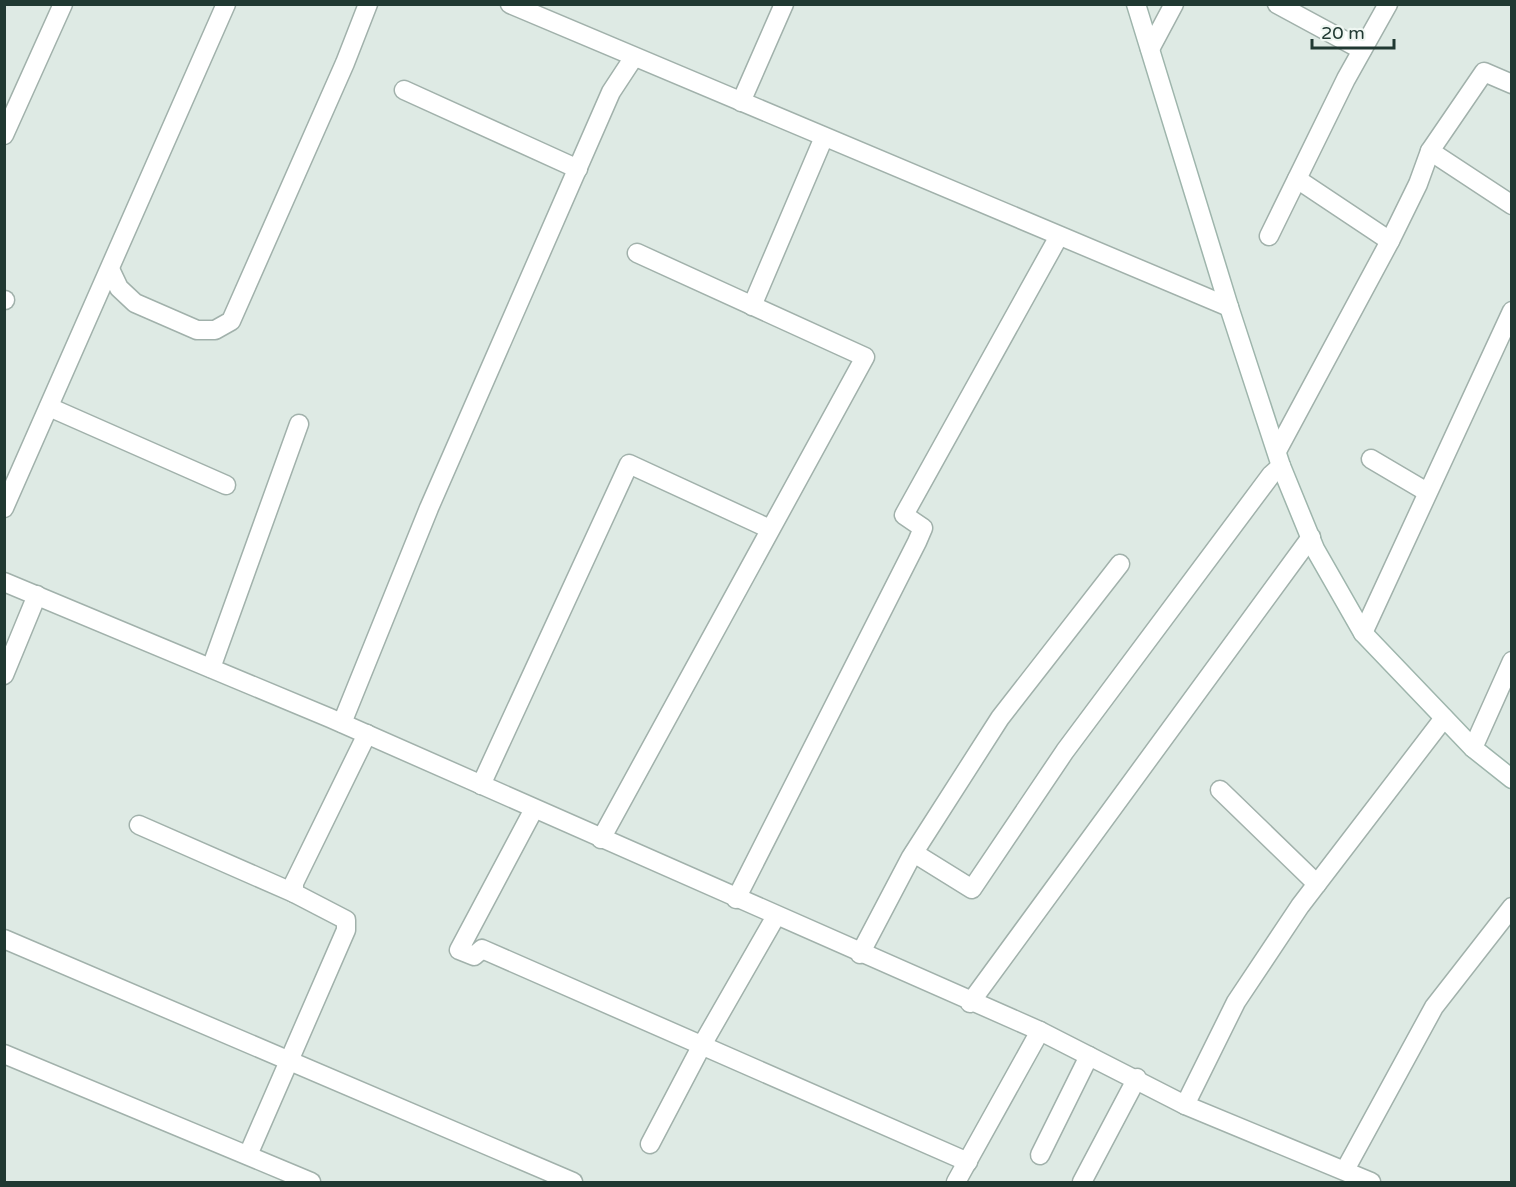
<svg xmlns="http://www.w3.org/2000/svg" width="1516" height="1187" viewBox="0 0 1516 1187" font-family="'Varela Round',sans-serif">
  <style>
    .lines { fill: none; stroke-linecap: round; stroke-linejoin: round }
    .street-casing { stroke: #a1b1ab; stroke-width: 21 }
    .secondary-casing { stroke: #9eb5ac; stroke-width: 21 }
    .street { stroke: #fff; stroke-width: 18 }
    .secondary { stroke: #fff; stroke-width: 18 }
  </style>
  <rect width="100%" height="100%" fill="#deeae4"/>
  <g class="lines">
    <defs>
      <g id="street">
        <path d="M510,4L1229,307"/>
        <path d="M1277,4L1362,50"/>
        <path d="M1150,49L1174,4"/>
        <path d="M404,90L578,169"/>
        <path d="M741,102L784,4"/>
        <path d="M4,135L63,4"/>
        <path d="M1430,151L1512,205"/>
        <path d="M1297,179L1390,241"/>
        <path d="M1269,236L1346,79L1388,4"/>
        <path d="M110,269L119,288L135,303L197,330H215L231,321L345,63L368,4"/>
        <path d="M4,300H5"/>
        <path d="M752,306L824,137"/>
        <path d="M49,407L226,485"/>
        <path d="M1277,451L1390,241L1418,184L1430,151L1484,72L1512,84"/>
        <path d="M1371,459L1427,492"/>
        <path d="M4,508L226,4"/>
        <path d="M4,582L330,718L1040,1031L1185,1105L1371,1182"/>
        <path d="M1363,633L1512,311"/>
        <path d="M211,668L299,424"/>
        <path d="M4,675L37,595"/>
        <path d="M342,723L429,508L611,92L634,57"/>
        <path d="M1473,748L1512,661"/>
        <path d="M481,785L629,464L770,529"/>
        <path d="M1220,790L1317,884"/>
        <path d="M534,809L459,950L474,956L482,949L968,1162"/>
        <path d="M139,825L294,893"/>
        <path d="M601,839L865,357L637,253"/>
        <path d="M914,853L972,889L1065,751L1271,475L1281,466"/>
        <path d="M736,899L917,542L923,528L904,515L1059,236"/>
        <path d="M4,939L573,1182"/>
        <path d="M860,954L911,857L1000,718L1120,564"/>
        <path d="M970,1003L1311,537"/>
        <path d="M4,1054L311,1182"/>
        <path d="M1185,1105L1236,1002L1300,906L1444,718"/>
        <path d="M650,1144L702,1045L776,916"/>
        <path d="M248,1155L346,930V920L294,893V883L367,734"/>
        <path d="M1040,1155L1089,1056"/>
        <path d="M1345,1170L1434,1007L1512,907"/>
        <path d="M956,1182L1040,1031"/>
        <path d="M1082,1182L1137,1078"/>
      </g>
      <path id="secondary" d="M1136,4L1229,307L1281,466L1315,549L1363,633L1473,748L1512,779"/>
    </defs>
    <!-- street casing -->
    <use href="#street" class="street-casing"/>
    <!-- secondary casing -->
    <use href="#secondary" class="secondary-casing"/>
    <!-- street -->
    <use href="#street" class="street"/>
    <!-- secondary -->
    <use href="#secondary" class="secondary"/>
  </g>
  <!-- border -->
  <rect width="1516" height="1187" fill="none" stroke="#203932" stroke-width="12"/>
  <!-- scale -->
  <path d="M1312 39v9h82v-9" fill="none" stroke="#203932" stroke-width="3"/>
  <text x="1321" y="39" font-size="18" fill="#203932" stroke="#eff7f2" stroke-width="4.5" paint-order="stroke">20 m</text>
</svg>
